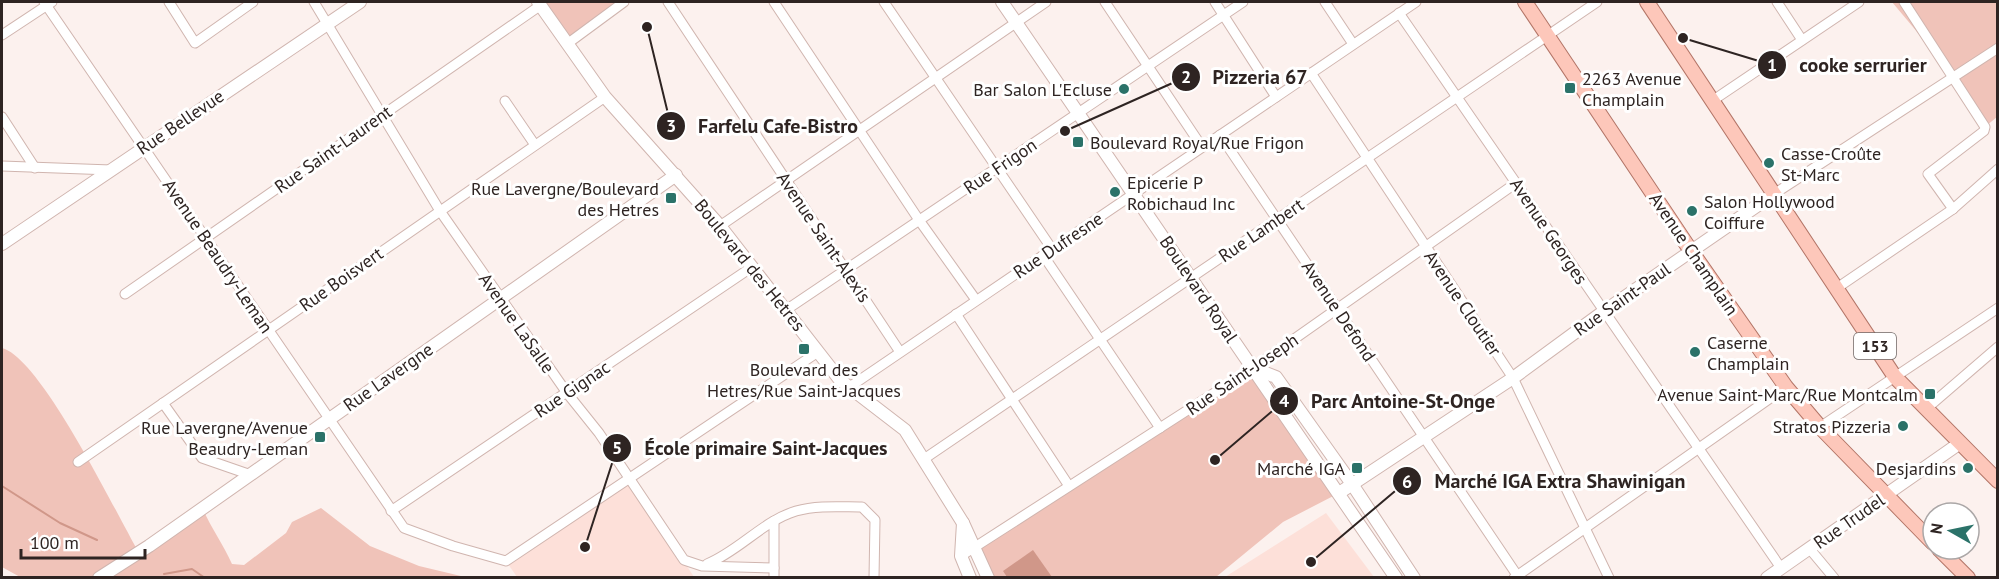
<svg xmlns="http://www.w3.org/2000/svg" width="1999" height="579" viewBox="0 0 1999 579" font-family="'PT Sans',sans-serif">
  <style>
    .built { fill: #fde0d9 }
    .green { fill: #f0c3b9 }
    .water { fill: #d09789 }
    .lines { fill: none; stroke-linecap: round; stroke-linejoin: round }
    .stream { stroke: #d09789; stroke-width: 2 }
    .street-casing { stroke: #d0b5af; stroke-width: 11 }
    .secondary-casing { stroke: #d0b5af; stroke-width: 14 }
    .primary-casing { stroke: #b37567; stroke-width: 16 }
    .street { stroke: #fff; stroke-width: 9 }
    .secondary { stroke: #fff; stroke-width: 12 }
    .primary { stroke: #fdc7ba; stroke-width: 14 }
    .poi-dot { fill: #2b7269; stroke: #fff; stroke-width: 2 }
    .labels { text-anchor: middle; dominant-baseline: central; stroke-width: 6; stroke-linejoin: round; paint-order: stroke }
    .shield { fill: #fff; stroke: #6d6664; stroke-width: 1.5 }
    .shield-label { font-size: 16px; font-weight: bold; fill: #2e2422 }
    .poi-label { font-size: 18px; fill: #2e2422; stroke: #fff; text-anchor: end }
    .street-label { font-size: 18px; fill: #2e2422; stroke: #fff }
    .leader { fill: none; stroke: #2e2422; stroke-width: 2 }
    .callout-dot { fill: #2e2422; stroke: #fff; stroke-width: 2 }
    .mark-label { font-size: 18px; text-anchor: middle; font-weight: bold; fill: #fff }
    .callout-label { font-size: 20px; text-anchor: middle; font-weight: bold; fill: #2e2422; stroke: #fff; stroke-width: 6; stroke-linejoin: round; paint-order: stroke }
  </style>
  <rect width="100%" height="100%" fill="#fcf1ee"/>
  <!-- built -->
  <g class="built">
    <path d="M629,477L694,577H517L506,561Z"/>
    <path d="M1326,513L1374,577H1225Z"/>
  </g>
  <!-- green -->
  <g class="green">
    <path d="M538,2H626L567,44Z"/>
    <path d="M1892,2H1997V117L1986,126L1954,76Z"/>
    <path d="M2,348C41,358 115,511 138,551L202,507C211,528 223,544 232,564L244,565L286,533L292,522L321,508L370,546L419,566L465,577H20L2,567Z"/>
    <path d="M1253,368L1341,492L1283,522L1216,577H991L973,548Z"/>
  </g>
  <!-- water -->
  <path class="water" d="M1033,550L1052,577H1007L1003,571Z"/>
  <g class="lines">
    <!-- stream -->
    <g class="stream">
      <path d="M2,486L60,523L97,540"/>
      <path d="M164,574L192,569L205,578"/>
    </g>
    <defs>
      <g id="street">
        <path d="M44,2L404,528L453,546L506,561L818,352"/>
        <path d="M169,2L195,43L253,2"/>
        <path d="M314,2L440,211L567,393L599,433L684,560L702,566L774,568"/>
        <path d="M668,2L900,352"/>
        <path d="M774,2L919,220L976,300"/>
        <path d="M884,2L1052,249"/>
        <path d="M1105,2L1202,147"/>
        <path d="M1215,2L1276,97"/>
        <path d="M1325,2L1353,44"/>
        <path d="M1777,2L1802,40"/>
        <path d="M1904,2L1985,127L1984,131L1928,174L1953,209"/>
        <path d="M1399,13L1781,568"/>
        <path d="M2,35L52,2"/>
        <path d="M567,44L624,2"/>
        <path d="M1311,73L1513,378L1609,578"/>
        <path d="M505,101L535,145"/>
        <path d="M1712,101L1859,2"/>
        <path d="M2,117L35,168"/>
        <path d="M1220,135L1519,578"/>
        <path d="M2,166L111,170"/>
        <path d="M1774,194L1998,48"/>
        <path d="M720,226L1046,2"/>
        <path d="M1043,255L1160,428"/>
        <path d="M1837,288L1953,209L1998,169"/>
        <path d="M125,294L541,5"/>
        <path d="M786,310L1243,2"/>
        <path d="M956,314L1069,486"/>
        <path d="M848,388L1416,2"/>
        <path d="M163,403L202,458L251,475"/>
        <path d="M1926,409L1998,347"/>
        <path d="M1820,427L1998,308"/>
        <path d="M924,459L1597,2"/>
        <path d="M78,462L605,97"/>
        <path d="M391,511L752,267"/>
        <path d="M1809,548L1834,578"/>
        <path d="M961,556L1253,368L1516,183"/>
        <path d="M707,564C739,551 763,521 796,511C818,505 840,507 862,507L875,520L874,578"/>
        <path d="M774,578V521"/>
        <path d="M1514,578L1786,387"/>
      </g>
      <g id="secondary">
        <path d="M538,2L605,97L720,226L840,380L905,430L963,523L988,578"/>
        <path d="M1002,2L1396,578"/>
        <path d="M2,244L360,2"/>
        <path d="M1253,368L1276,377L1352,484L1414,578"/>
        <path d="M1339,493L1513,378L1603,312L1774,194"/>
        <path d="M963,523L961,556L970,578"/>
        <path d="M99,578L149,546L676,175"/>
        <path d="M1767,578L1960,443"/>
      </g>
      <g id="primary">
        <path d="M1525,2L1687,245L1786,387L1820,427L1933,543"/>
        <path d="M1647,2L1895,377L1998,481"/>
        <path d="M1939,549L1968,578"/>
      </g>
    </defs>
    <!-- street casing -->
    <use href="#street" class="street-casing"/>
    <!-- secondary casing -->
    <use href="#secondary" class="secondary-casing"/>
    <!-- primary casing -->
    <use href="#primary" class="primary-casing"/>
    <!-- street -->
    <use href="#street" class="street"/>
    <!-- secondary -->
    <use href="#secondary" class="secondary"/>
    <!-- primary -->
    <use href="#primary" class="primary"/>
  </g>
  <!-- markers -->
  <g class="poi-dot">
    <rect x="1564" y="82" width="12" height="12" rx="3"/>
    <circle cx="1124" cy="89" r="6"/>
    <rect x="1072" y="136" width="12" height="12" rx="3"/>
    <circle cx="1769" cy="163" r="6"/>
    <circle cx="1115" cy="192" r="6"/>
    <rect x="665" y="192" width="12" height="12" rx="3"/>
    <circle cx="1692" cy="211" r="6"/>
    <rect x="798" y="343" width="12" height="12" rx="3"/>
    <circle cx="1695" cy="352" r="6"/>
    <rect x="1924" y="388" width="12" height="12" rx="3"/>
    <circle cx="1903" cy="426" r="6"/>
    <rect x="314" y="431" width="12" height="12" rx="3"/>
    <rect x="1351" y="462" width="12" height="12" rx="3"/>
    <circle cx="1968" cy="468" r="6"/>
  </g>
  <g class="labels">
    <!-- shield labels -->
    <rect class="shield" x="1854" y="333" width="42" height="26" rx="4.5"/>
    <g class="shield-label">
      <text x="1875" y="346">153</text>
    </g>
    <!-- poi labels -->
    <g class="poi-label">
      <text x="1582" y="78" text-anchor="start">2263 Avenue<tspan x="1582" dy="21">Champlain</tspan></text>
      <text x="1112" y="89">Bar Salon L'Ecluse</text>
      <text x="1090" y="142" text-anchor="start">Boulevard Royal/Rue Frigon</text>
      <text x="1781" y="153" text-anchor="start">Casse-Croûte<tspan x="1781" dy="21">St-Marc</tspan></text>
      <text x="1127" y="182" text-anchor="start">Epicerie P<tspan x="1127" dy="21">Robichaud Inc</tspan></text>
      <text x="659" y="188">Rue Lavergne/Boulevard<tspan x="659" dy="21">des Hetres</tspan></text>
      <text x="1704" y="201" text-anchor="start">Salon Hollywood<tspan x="1704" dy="21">Coiffure</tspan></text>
      <text x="1707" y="342" text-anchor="start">Caserne<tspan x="1707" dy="21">Champlain</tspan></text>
      <text x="804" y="369" text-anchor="middle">Boulevard des<tspan x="804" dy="21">Hetres/Rue Saint-Jacques</tspan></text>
      <text x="1918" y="394">Avenue Saint-Marc/Rue Montcalm</text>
      <text x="1891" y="426">Stratos Pizzeria</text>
      <text x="308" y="427">Rue Lavergne/Avenue<tspan x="308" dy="21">Beaudry-Leman</tspan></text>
      <text x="1345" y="468">Marché IGA</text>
      <text x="1956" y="468">Desjardins</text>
    </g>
    <!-- street labels -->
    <g class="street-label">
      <text transform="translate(180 122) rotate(-34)">Rue Bellevue</text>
      <text transform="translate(333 149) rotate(-35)">Rue Saint-Laurent</text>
      <text transform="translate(1000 166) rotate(-34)">Rue Frigon</text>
      <text transform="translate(1261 230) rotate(-34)">Rue Lambert</text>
      <text transform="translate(1549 231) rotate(56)">Avenue Georges</text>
      <text transform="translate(824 237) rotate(56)">Avenue Saint-Alexis</text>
      <text transform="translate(1058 245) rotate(-34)">Rue Dufresne</text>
      <text transform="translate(1694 254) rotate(56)">Avenue Champlain</text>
      <text transform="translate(218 256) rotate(56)">Avenue Beaudry-Leman</text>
      <text transform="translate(750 265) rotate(51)">Boulevard des Hetres</text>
      <text transform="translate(341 279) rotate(-35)">Rue Boisvert</text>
      <text transform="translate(1199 289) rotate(56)">Boulevard Royal</text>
      <text transform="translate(1622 299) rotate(-35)">Rue Saint-Paul</text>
      <text transform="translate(1463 303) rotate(56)">Avenue Cloutier</text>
      <text transform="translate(1339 311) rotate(56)">Avenue Defond</text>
      <text transform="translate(517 323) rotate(55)">Avenue LaSalle</text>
      <text transform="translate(1242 374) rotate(-34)">Rue Saint-Joseph</text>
      <text transform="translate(388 377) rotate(-35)">Rue Lavergne</text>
      <text transform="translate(572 389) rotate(-34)">Rue Gignac</text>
      <text transform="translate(1849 521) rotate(-35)">Rue Trudel</text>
    </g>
  </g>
  <!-- callouts -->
  <path class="leader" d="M1683 38L1772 65M1065 131L1186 77M647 27L671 126M1215 460L1284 401M585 547L617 448M1311 562L1407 481"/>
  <g class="callout-dot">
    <circle cx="1683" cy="38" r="6"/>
    <circle cx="1065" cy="131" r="6"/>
    <circle cx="647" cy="27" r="6"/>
    <circle cx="1215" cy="460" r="6"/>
    <circle cx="585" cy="547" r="6"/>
    <circle cx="1311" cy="562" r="6"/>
    <circle cx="1772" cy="65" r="15"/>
    <circle cx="1186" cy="77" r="15"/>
    <circle cx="671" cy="126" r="15"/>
    <circle cx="1284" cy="401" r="15"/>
    <circle cx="617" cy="448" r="15"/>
    <circle cx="1407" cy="481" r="15"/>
  </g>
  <g class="mark-label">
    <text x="1772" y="71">1</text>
    <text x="1186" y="83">2</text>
    <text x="671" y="132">3</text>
    <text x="1284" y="407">4</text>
    <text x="617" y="454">5</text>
    <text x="1407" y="488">6</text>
  </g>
  <g class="callout-label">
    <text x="1863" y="72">cooke serrurier</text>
    <text x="1260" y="84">Pizzeria 67</text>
    <text x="778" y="133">Farfelu Cafe-Bistro</text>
    <text x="1403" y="408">Parc Antoine-St-Onge</text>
    <text x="766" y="455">École primaire Saint-Jacques</text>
    <text x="1560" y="488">Marché IGA Extra Shawinigan</text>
  </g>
  <!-- border -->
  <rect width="1999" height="579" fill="none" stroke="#2e2422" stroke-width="6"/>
  <!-- north arrow -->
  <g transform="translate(1951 531) rotate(279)"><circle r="28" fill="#ffffff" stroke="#aba7a7" stroke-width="1.5"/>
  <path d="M0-4.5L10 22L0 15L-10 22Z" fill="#2b7269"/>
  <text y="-9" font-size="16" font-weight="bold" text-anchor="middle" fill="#2e2422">N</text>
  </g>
  <!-- scale -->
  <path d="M21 549v9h124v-9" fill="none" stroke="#2e2422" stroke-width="3"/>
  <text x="30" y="549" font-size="18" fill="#2e2422" stroke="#ffffff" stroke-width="4.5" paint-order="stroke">100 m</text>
</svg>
